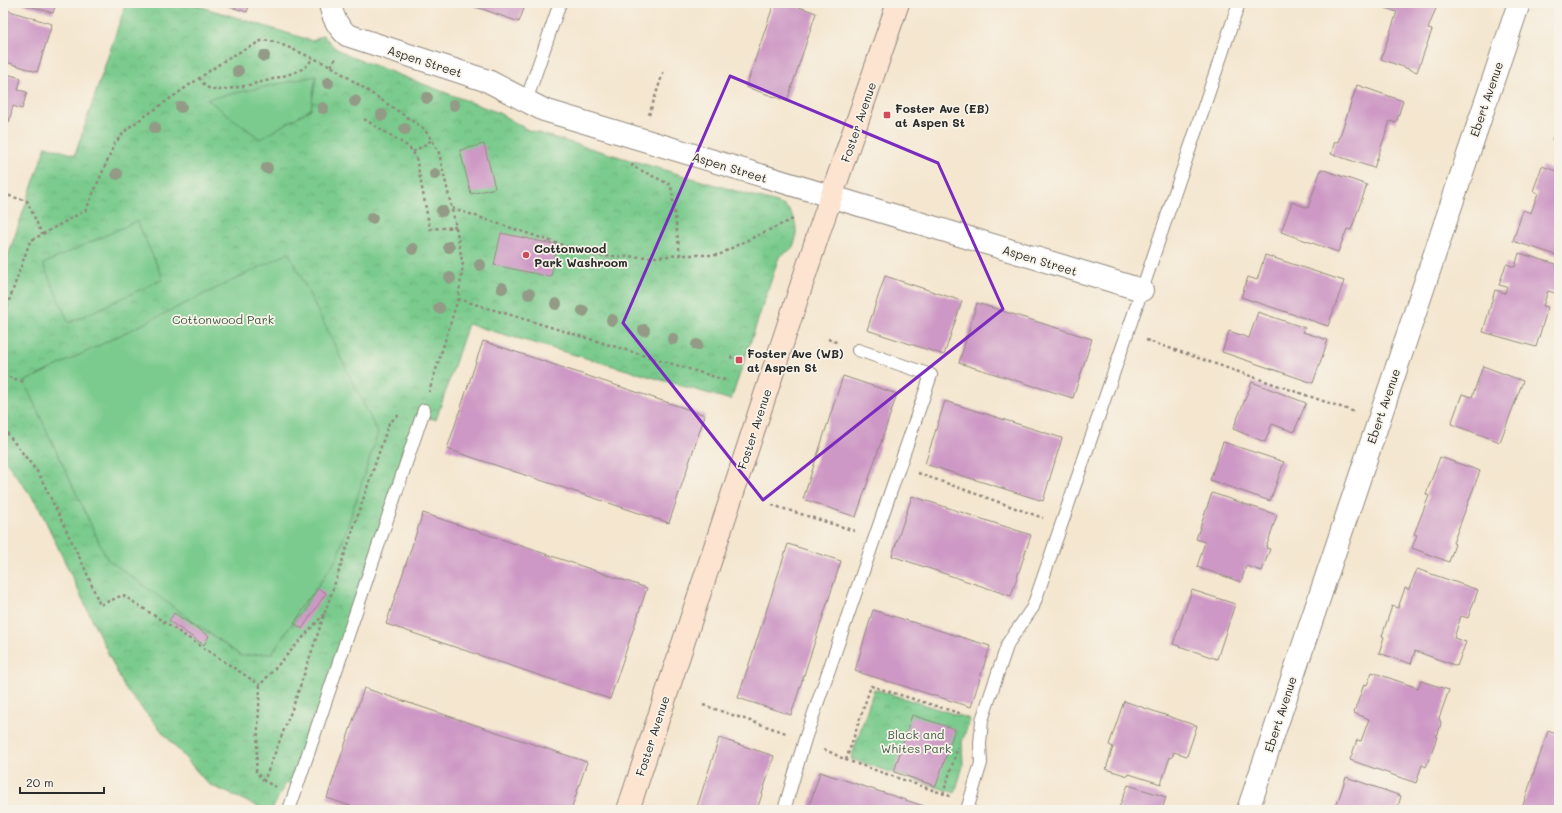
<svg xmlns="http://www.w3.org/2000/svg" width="1562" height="813" viewBox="0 0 1562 813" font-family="Mali,sans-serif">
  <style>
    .park { fill: url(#park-crowns); stroke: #527b5c }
    .pitch { fill: #7acb8d; stroke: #527b5c }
    .building { fill: #cd98c5 }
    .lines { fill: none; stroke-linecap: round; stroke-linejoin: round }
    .lane-casing { stroke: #90887d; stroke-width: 14 }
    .street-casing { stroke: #90887d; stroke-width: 24 }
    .secondary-casing { stroke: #90887d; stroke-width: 24 }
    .path { stroke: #90887d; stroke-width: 2.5; stroke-dasharray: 3 3; stroke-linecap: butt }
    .lane { stroke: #fff; stroke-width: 12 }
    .street { stroke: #fff; stroke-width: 22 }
    .secondary { stroke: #fde4d1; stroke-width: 22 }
    .tree { fill: #939a85 }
    .marked { fill: none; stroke: #7b2cbf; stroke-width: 3; stroke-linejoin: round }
    .poi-dot { fill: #d1495b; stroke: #f7f3e8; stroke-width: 1.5 }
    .labels { text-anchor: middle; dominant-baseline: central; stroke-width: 3.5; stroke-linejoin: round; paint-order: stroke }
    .street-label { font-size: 12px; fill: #2b2b2b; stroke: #f7f3e8 }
    .poi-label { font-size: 12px; font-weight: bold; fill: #2b2b2b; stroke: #f7f3e8; text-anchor: start }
    .park-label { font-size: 12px; fill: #435b48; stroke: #f7f3e8 }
  </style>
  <defs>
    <pattern id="park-crowns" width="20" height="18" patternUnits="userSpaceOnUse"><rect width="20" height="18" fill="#7acb8d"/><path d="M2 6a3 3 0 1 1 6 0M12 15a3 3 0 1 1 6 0" fill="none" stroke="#6aae7a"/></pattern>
  </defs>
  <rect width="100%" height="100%" fill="#f7f3e8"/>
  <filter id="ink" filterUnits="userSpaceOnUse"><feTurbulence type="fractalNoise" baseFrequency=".025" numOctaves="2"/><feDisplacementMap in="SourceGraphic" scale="8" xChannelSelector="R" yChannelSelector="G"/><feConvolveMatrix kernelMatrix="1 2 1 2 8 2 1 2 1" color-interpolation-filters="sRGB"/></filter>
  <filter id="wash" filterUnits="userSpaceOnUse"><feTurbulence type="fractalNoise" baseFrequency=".012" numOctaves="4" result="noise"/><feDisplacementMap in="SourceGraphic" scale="16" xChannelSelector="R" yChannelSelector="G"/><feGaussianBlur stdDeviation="0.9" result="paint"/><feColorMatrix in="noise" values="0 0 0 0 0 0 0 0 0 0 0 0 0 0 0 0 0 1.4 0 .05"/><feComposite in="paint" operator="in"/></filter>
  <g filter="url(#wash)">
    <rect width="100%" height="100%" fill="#f4e6cf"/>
    <!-- park -->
    <g class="park">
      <path d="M126,3H189L313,41L323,35L334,47L347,55L499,113L528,130L777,203C780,204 783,205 786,207C796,216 800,236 792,248C789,252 783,253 779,257L731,400L468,324L436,420L422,415L297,786L286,782L272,810H266L208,784L125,689L38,505L3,458V270L46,146L75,155Z"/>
      <path d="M874,689L970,719L962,742L963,766L955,793L851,759Z"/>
    </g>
    <!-- pitch -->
    <g class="pitch">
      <path d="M316,76L311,109L260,139L207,99Z"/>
      <path d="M137,221L163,279L69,323L43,264Z"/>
      <path d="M289,253L378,433L337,558L272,653L241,656L107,559L24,382Z"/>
    </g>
    <g id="blocks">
      <!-- building -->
      <g class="building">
        <path d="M19,3H56L53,13Z"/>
        <path d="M217,3H250L247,12Z"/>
        <path d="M465,3H526L519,22Z"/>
        <path d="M774,3H788L816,13L787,101L746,87Z"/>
        <path d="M1387,3H1438L1428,29L1432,30L1417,72L1381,59L1397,12L1385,8Z"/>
        <path d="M3,9L52,24L37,72L3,61Z"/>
        <path d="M3,73L21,78L18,90L27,92L22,109L13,106L9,122L3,121Z"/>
        <path d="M1357,85L1403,101L1396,123L1390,121L1374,168L1331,154L1335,141L1338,142Z"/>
        <path d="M1557,125H1559V143L1552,140Z"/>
        <path d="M484,144L495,188L471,194L460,150Z"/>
        <path d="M1542,166L1559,172V256L1513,241L1523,210L1531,213L1538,193L1533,191Z"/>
        <path d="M1321,169L1367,185L1351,230L1347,229L1338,252L1281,232L1292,202L1308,208Z"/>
        <path d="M501,233L557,245L551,277L494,265Z"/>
        <path d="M1519,253L1556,264V267L1559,268V294L1548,291L1543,306L1548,307L1536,347L1483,332L1495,290L1505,293L1507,287L1499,285L1506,264L1515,267Z"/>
        <path d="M1265,255L1344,281L1328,326L1241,297L1248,277L1257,280Z"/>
        <path d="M885,276L962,301L944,355L867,330Z"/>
        <path d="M977,303L1092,339L1073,398L959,363Z"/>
        <path d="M1258,312L1305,328L1303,332L1328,340L1313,383L1222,352L1229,331L1249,338Z"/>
        <path d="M483,341L705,415L669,523L447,449Z"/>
        <path d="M1483,366L1523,381L1500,442L1451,424L1462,394L1472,397Z"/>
        <path d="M843,376L897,394L856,517L803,499Z"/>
        <path d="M1252,382L1306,403L1294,432L1272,424L1265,442L1233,429Z"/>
        <path d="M945,401L1062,438L1043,501L925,464Z"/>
        <path d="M1223,442L1284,462L1270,501L1210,480Z"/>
        <path d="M1440,457L1480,471L1453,543L1455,544L1449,562L1412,548L1417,535L1414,534L1429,496L1426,494Z"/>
        <path d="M1212,493L1277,515L1266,548L1270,549L1262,571L1246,566L1241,582L1197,567L1205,542L1196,539Z"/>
        <path d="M912,496L1031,535L1011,596L892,556Z"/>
        <path d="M423,513L647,588L610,699L386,624Z"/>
        <path d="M788,544L841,561L791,715L738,698Z"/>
        <path d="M1417,569L1478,590L1468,618L1461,616L1454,638L1466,642L1457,666L1415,651L1411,664L1379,653L1384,637L1382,636L1392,606L1398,608L1405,588L1409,589Z"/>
        <path d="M318,588L326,593L302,629L294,623Z"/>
        <path d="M1192,590L1235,604L1217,659L1173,644Z"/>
        <path d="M873,610L990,646L971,707L855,671Z"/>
        <path d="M174,613L209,636L204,645L169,621Z"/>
        <path d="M1372,672L1418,688L1421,681L1449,690L1439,718L1441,723L1438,734L1435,736L1437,737L1426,767L1422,765L1416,783L1350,760L1357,740L1361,741L1369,719L1354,713L1364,684L1367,685Z"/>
        <path d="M364,688L587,762L571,810H362L327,798Z"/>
        <path d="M1124,701L1197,726L1187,756L1174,752L1172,758L1170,757L1161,784L1129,774L1128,776L1106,769L1113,747L1109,745Z"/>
        <path d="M912,715L955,729L936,786L894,772Z"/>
        <path d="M1548,731L1559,735V806L1558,810H1528L1522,808Z"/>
        <path d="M719,738L774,756L757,810H696Z"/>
        <path d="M820,772L936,810H808Z"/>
        <path d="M1346,777L1401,796L1397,810H1335Z"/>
        <path d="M1128,785L1166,797L1162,810H1118Z"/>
      </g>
    </g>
  </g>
  <g filter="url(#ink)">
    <use href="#blocks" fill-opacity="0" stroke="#90887d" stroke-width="1"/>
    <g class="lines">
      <defs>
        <g id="lane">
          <path d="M526,101L560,3"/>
          <path d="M289,810L424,410"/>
          <path d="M784,810L805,739L931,375L858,350"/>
          <path d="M967,810L981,763L980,744L982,720L1008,643L1033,607L1142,290L1239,3"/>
        </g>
        <g id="street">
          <path d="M330,3C332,17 337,26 347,35L488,81L544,110L1142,290"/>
          <path d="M1248,810L1519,3"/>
        </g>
        <path id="secondary" d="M628,810L820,229L898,3"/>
      </defs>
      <!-- lane casing -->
      <use href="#lane" class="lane-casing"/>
      <!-- street casing -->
      <use href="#street" class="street-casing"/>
      <!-- secondary casing -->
      <use href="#secondary" class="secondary-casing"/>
      <!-- path -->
      <g class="path">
        <path d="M331,66L336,58"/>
        <path d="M199,78C203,83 208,90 215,90C229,91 290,76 302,69C306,67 310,62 313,58"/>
        <path d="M649,115L664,70"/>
        <path d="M364,119L409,147L416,157L430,229L456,227"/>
        <path d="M413,152L432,140"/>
        <path d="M633,164L632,166L671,185L680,255"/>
        <path d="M3,194L27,201L42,234"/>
        <path d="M452,208L595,256L658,257L680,255H719L739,244L793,219"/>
        <path d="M458,299L725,380"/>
        <path d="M3,318L30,241L86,210L115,143L128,128L228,58L263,40L276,42L331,66L423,128L432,140L439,153L456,227L463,266L458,299L429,392"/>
        <path d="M828,339L839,343"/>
        <path d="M1146,340L1355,412"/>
        <path d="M730,357L739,360"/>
        <path d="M3,375L24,382"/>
        <path d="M3,428L39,474L85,569L100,605L123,595L260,685"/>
        <path d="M918,473L1043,518"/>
        <path d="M772,505L855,531"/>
        <path d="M703,705L786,733"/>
        <path d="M824,749L846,760L950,796"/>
        <path d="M846,760L871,686L962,714"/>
        <path d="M264,781L256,772L260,685L325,613"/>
        <path d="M276,787L264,781L294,704L389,423L399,415"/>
        <path d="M943,794L958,747"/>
      </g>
      <!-- lane -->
      <use href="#lane" class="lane"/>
      <!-- street -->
      <use href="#street" class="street"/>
      <!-- secondary -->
      <use href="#secondary" class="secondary"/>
    </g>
    <!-- trees -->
    <g class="tree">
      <circle cx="264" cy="56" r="6"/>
      <circle cx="238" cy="71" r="6"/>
      <circle cx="328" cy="83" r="6"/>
      <circle cx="427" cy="98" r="6"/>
      <circle cx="355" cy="101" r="6"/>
      <circle cx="454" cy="105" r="6"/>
      <circle cx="181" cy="107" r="6"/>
      <circle cx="323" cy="108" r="6"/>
      <circle cx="382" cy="115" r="6"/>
      <circle cx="155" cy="128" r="6"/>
      <circle cx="405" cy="129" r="6"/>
      <circle cx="267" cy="168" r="6"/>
      <circle cx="117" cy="174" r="6"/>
      <circle cx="435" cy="174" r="6"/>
      <circle cx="442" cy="211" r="6"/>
      <circle cx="372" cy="218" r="6"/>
      <circle cx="449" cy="247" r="6"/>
      <circle cx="413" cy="249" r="6"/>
      <circle cx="480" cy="265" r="6"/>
      <circle cx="450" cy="278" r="6"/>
      <circle cx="502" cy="288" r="6"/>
      <circle cx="529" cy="294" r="6"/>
      <circle cx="556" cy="304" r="6"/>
      <circle cx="439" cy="308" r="6"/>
      <circle cx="583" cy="311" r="6"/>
      <circle cx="612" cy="320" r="6"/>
      <circle cx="644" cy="330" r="6"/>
      <circle cx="673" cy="339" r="6"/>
      <circle cx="697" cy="345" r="6"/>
    </g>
  </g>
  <!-- marked area -->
  <path class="marked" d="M730,76L938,163L1003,309L763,500L623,323Z"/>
  <!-- markers -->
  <g class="poi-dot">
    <rect x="883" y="111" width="8" height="8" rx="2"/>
    <circle cx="526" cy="255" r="4"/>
    <rect x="735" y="356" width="8" height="8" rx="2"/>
  </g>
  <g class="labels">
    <!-- street labels -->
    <g class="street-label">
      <text transform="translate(425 61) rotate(18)">Aspen Street</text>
      <text transform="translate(1486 99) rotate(-71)">Ebert Avenue</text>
      <text transform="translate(858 122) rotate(-71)">Foster Avenue</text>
      <text transform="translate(730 167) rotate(17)">Aspen Street</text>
      <text transform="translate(1040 260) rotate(17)">Aspen Street</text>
      <text transform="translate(1383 406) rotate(-71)">Ebert Avenue</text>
      <text transform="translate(754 429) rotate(-72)">Foster Avenue</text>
      <text transform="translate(1280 714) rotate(-72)">Ebert Avenue</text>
      <text transform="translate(652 736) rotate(-72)">Foster Avenue</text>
    </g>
    <!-- poi labels -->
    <g class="poi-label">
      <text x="895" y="108">Foster Ave (EB)<tspan x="895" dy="14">at Aspen St</tspan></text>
      <text x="534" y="248">Cottonwood<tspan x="534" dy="14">Park Washroom</tspan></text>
      <text x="747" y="353">Foster Ave (WB)<tspan x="747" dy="14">at Aspen St</tspan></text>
    </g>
    <!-- park labels -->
    <g class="park-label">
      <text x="223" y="319">Cottonwood Park</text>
      <text x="916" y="734">Black and<tspan x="916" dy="14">Whites Park</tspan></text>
    </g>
  </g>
  <!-- margin -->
  <rect width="1562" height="813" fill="none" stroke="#f7f3e8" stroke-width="16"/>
  <!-- scale -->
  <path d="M20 787v6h84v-6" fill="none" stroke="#2b2b2b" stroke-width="2"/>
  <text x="26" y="787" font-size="12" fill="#2b2b2b" stroke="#f7f3e8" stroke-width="3" paint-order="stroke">20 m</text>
</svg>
